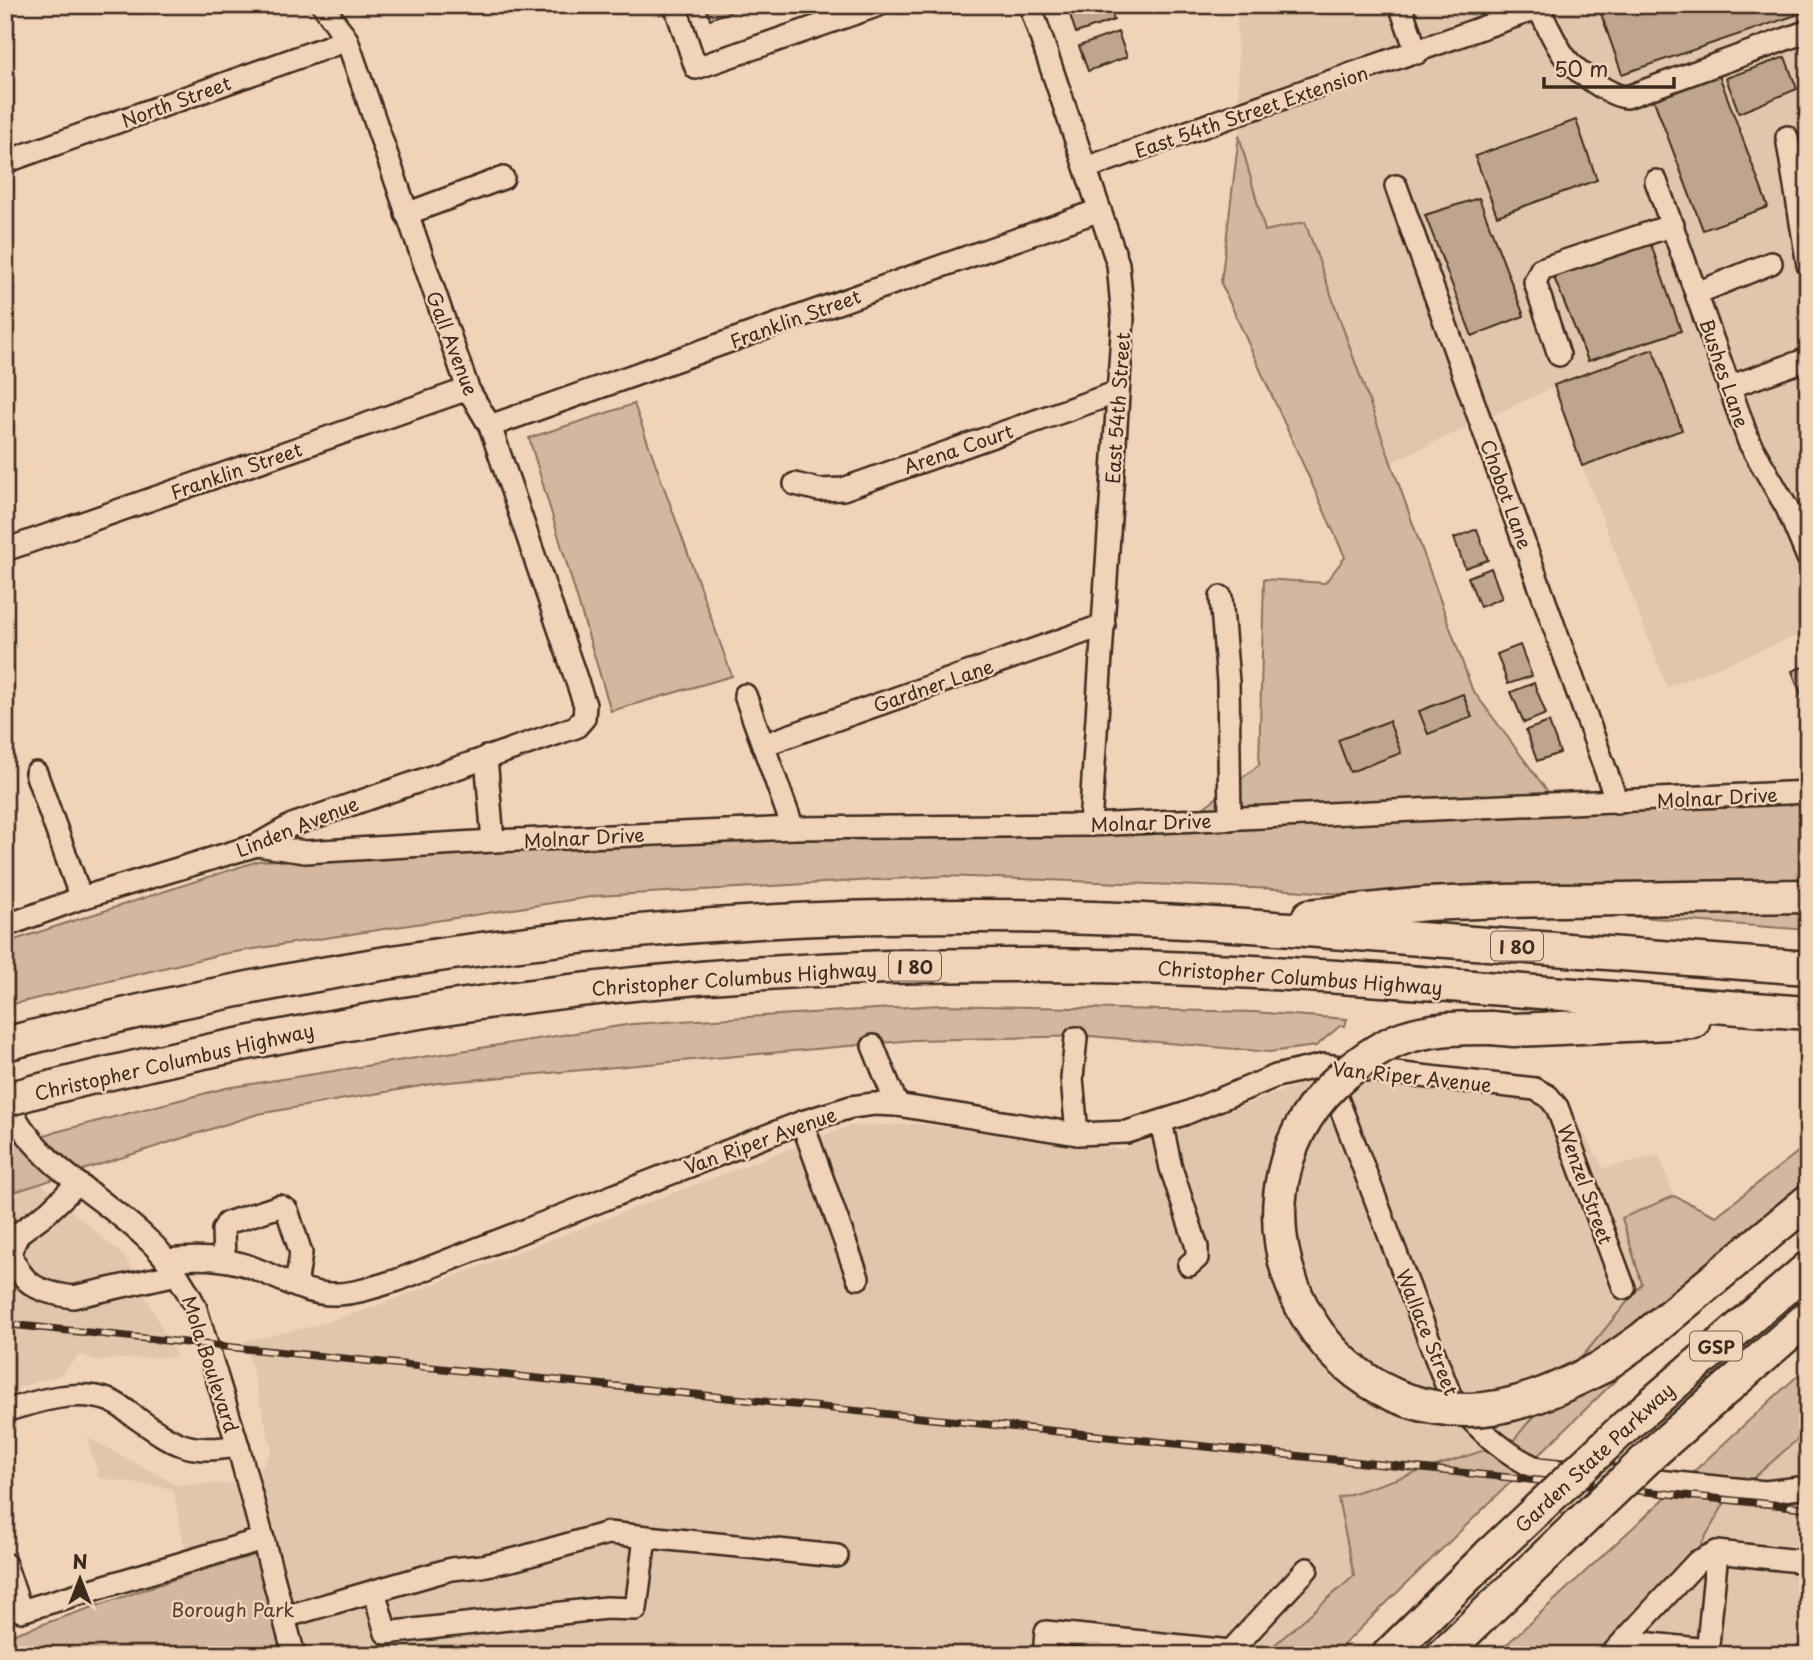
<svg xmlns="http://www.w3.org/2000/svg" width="1813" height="1660" viewBox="0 0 1813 1660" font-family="'Playpen Sans',sans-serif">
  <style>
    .built { fill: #e2c6ab }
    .green { fill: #d3b89f; stroke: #87715e; stroke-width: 2 }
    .building { fill: #bfa58d; stroke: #3b2a1e; stroke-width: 2 }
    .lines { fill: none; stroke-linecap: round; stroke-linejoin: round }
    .minor-casing { stroke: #3b2a1e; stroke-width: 26 }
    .highway-casing { stroke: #3b2a1e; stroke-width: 37 }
    .minor { stroke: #f1d4b8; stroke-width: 21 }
    .highway { stroke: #f1d4b8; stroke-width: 32 }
    .rail-casing { stroke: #3b2a1e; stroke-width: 8 }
    .rail { stroke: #f1d4b8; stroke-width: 5; stroke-dasharray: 16; stroke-linecap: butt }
    .highway-bridge-casing { stroke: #3b2a1e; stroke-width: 37; stroke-linecap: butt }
    .highway-bridge { stroke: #f1d4b8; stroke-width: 32 }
    .labels { text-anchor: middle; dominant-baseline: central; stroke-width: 5; stroke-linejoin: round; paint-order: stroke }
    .shield { fill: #f1d4b8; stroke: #725d4c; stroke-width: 2 }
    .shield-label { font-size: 18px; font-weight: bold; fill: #3b2a1e }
    .street-label { font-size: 19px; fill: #3b2a1e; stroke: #f1d4b8 }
    .park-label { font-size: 19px; fill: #523f31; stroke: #f1d4b8 }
  </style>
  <rect width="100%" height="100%" fill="#f1d4b8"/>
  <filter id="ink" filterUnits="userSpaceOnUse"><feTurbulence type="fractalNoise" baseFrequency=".0143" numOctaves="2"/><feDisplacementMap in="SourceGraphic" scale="14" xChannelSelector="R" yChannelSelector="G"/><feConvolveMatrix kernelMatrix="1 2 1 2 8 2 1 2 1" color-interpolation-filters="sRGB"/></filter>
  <g filter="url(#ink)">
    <!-- built -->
    <g class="built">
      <path d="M1237,5H1808V632L1667,687L1552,388L1390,463L1305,222L1265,232L1239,135Z"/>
      <path d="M1318,1078L1568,1106L1604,1168L1659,1155L1674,1196L1622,1218L1642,1284L1513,1441L1338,1498L1354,1576L1263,1655H292L265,1552L190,1574L173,1489L99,1478L87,1437L177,1485L251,1483L272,1450L245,1341L313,1326L368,1309L849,1126L921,1124L1121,1149Z"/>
      <path d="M42,1184L126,1258L177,1357L96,1360L80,1355L60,1375L5,1392V1195Z"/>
      <path d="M1808,1430V1655H1594L1698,1550L1724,1504Z"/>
    </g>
    <!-- green -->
    <g class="green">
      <path d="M1239,135L1265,231L1305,222L1472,689L1557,804L1808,782V930L1277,889L945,876L597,896L222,954L5,1006V943L258,861L1186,821L1259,765L1264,579L1325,583L1345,557L1221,283Z"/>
      <path d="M634,404L732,676L611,711L529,438Z"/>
      <path d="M941,1005L1253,1012L1347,1019L1345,1026H1340L1316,1046L1269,1052L1090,1036L914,1040L438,1083L258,1114L5,1195V1145L226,1088L632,1024Z"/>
      <path d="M1808,1144V1219L1628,1368L1333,1655H1263L1354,1576L1338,1498L1513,1441L1642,1284L1622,1218L1674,1196L1716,1216Z"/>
      <path d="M1808,1366V1430L1724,1504L1698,1550L1594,1655H1495Z"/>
      <path d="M265,1552L292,1655H5V1637L190,1574Z"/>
    </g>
    <!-- building -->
    <g class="building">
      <path d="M705,5H733L735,10L710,19Z"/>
      <path d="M1080,5H1109L1114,20L1076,33L1068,9Z"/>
      <path d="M1598,5H1808V11L1622,74Z"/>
      <path d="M1118,32L1127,57L1088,71L1079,46Z"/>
      <path d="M1785,57L1797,89L1739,113L1726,78Z"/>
      <path d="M1716,67L1768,207L1703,230L1650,90Z"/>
      <path d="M1576,120L1597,180L1497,216L1475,156Z"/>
      <path d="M1479,198L1524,316L1472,336L1425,215Z"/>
      <path d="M1648,236L1681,331L1588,361L1551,270Z"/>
      <path d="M1653,349L1682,430L1582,466L1554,385Z"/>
      <path d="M1477,529L1488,560L1465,568L1454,538Z"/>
      <path d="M1491,568L1502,598L1480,607L1468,577Z"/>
      <path d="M1520,645L1532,676L1508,684L1497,654Z"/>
      <path d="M1808,665V713L1792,671Z"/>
      <path d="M1534,683L1546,714L1524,723L1511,692Z"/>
      <path d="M1463,694L1472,717L1428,734L1419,711Z"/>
      <path d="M1389,721L1401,753L1350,772L1338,740Z"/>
      <path d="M1549,722L1560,753L1537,761L1526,730Z"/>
    </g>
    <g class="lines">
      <defs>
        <g id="minor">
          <path d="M675,5L696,68L879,5"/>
          <path d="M1030,5L1118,264L1123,319L1090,825"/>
          <path d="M1400,5L1417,53"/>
          <path d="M1538,8C1548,25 1556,48 1569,62C1581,74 1611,97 1627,97L1808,31"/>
          <path d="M1787,137L1808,265"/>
          <path d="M5,162L347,40"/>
          <path d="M1086,168L1538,8L1539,5"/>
          <path d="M1656,181L1749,442L1787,508L1808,558"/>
          <path d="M1396,186L1617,802"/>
          <path d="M406,214L503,178"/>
          <path d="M1697,293L1771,263"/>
          <path d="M1559,355L1535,282L1541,269L1673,225"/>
          <path d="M1729,387L1808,359"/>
          <path d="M490,426L1100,210"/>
          <path d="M795,484L819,490L843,489L1118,392"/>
          <path d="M5,550L468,389"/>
          <path d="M1221,597L1228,682L1230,819"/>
          <path d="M745,695L793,828"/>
          <path d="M763,745L1104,625"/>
          <path d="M486,757L493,841"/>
          <path d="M36,773L81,898"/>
          <path d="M257,845L305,852L493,841L793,828L1090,825L1808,792"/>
          <path d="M5,926L81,898L257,845L292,825L576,727L584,718L585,705L490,426L468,389L347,40L323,5"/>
          <path d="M1076,1038L1072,1078L1077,1134"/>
          <path d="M873,1046L897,1105"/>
          <path d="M1329,1077L1450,1395C1473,1424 1504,1454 1538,1469L1765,1492L1808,1487"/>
          <path d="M5,1099C37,1166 94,1190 145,1237C167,1256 182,1280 195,1306L238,1446L294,1655"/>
          <path d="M802,1122L858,1278"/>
          <path d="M1161,1122L1171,1168L1197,1247V1258L1189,1265"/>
          <path d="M77,1184L48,1212L19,1233L10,1252C22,1286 39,1292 73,1297L177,1274"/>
          <path d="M167,1260C193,1257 217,1257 242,1264C273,1273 301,1295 335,1294C356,1294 377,1286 398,1280L802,1122L851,1107L874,1104L897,1105L1077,1134L1127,1132L1184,1114L1276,1076L1324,1065L1535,1089L1548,1096L1557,1107L1624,1288"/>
          <path d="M224,1260L223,1230L227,1223L280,1206L287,1210L301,1253L296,1286"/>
          <path d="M5,1411C38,1401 77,1388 111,1401C120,1405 129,1413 138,1419C177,1446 189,1454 238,1446"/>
          <path d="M5,1564L21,1611L263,1539"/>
          <path d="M374,1591L386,1633L606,1608L636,1609L645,1537"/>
          <path d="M284,1617L451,1569L482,1566L516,1559L608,1533L837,1556"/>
          <path d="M1624,1641L1707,1650"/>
          <path d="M1044,1655L1046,1632L1230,1651"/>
          <path d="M1227,1655L1307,1569"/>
          <path d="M1611,1655L1697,1562L1717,1552L1808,1562"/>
          <path d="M1707,1655L1717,1552"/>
        </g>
        <g id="highway">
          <path d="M1309,916L1426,904L1502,901L1808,896"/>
          <path d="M1491,1028L1514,1030L1693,1022"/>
          <path d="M5,1044C317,962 639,916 961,916C1110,915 1259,926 1407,938C1541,948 1674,958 1808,968"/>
          <path d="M33,1092C358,1009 692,963 1028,965C1288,966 1548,995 1808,1013"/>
          <path d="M1602,1367L1643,1338L1808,1201"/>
          <path d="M1626,1426L1808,1268"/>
          <path d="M1655,1451L1808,1317"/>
          <path d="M1388,1655L1490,1554"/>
          <path d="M1442,1655L1513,1587"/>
        </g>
      </defs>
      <!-- minor casing -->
      <use href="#minor" class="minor-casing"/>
      <!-- highway casing -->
      <use href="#highway" class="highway-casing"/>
      <!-- minor -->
      <use href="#minor" class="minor"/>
      <!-- highway -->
      <use href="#highway" class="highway"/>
      <defs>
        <path id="rail" d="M5,1324L1808,1508"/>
      </defs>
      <!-- rail casing -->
      <use href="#rail" class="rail-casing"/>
      <!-- rail -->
      <use href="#rail" class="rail"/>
      <defs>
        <g id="highway-bridge">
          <path d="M1491,1028C1461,1028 1432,1028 1403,1038C1381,1046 1362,1060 1345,1074C1212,1185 1295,1409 1467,1410C1515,1410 1560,1388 1602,1367"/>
          <path d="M5,1100L33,1092"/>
          <path d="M1490,1554L1626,1426"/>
          <path d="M1513,1587L1655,1451"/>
        </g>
      </defs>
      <!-- highway-bridge casing -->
      <use href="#highway-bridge" class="highway-bridge-casing"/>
      <!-- highway-bridge -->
      <use href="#highway-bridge" class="highway-bridge"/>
    </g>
  </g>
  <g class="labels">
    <!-- shield labels -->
    <g class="shield">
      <rect x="1491" y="931.5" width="52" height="29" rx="5"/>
      <rect x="889" y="951.5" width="52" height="29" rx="5"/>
      <rect x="1690" y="1331.5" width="52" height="29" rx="5"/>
    </g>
    <g class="shield-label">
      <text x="1517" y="946">I 80</text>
      <text x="915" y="966">I 80</text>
      <text x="1716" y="1346">GSP</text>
    </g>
    <!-- street labels -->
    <g class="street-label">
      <text transform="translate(176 101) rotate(-20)">North Street</text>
      <text transform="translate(1251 111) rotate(-19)">East 54th Street Extension</text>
      <text transform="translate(795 318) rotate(-20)">Franklin Street</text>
      <text transform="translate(453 343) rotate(69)">Gall Avenue</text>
      <text transform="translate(1725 373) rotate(71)">Bushes Lane</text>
      <text transform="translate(1117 408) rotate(-86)">East 54th Street</text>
      <text transform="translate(958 448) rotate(-19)">Arena Court</text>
      <text transform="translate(236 470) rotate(-19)">Franklin Street</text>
      <text transform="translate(1507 494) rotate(70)">Chobot Lane</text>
      <text transform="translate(933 685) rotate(-19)">Gardner Lane</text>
      <text transform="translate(1717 797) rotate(-3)">Molnar Drive</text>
      <text transform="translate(1151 822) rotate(-2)">Molnar Drive</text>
      <text transform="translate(297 826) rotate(-22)">Linden Avenue</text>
      <text transform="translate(584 837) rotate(-3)">Molnar Drive</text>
      <text transform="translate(1300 977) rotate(4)">Christopher Columbus Highway</text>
      <text transform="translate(734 978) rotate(-4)">Christopher Columbus Highway</text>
      <text transform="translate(174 1061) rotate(-13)">Christopher Columbus Highway</text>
      <text transform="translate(1412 1076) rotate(6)">Van Riper Avenue</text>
      <text transform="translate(760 1140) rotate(-20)">Van Riper Avenue</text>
      <text transform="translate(1586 1184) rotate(70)">Wenzel Street</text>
      <text transform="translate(1428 1332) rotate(68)">Wallace Street</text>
      <text transform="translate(211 1364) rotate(72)">Mola Boulevard</text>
      <text transform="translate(1594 1457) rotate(-43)">Garden State Parkway</text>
    </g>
    <!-- park labels -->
    <g class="park-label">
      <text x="233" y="1609">Borough Park</text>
    </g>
  </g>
  <!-- margin -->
  <rect width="1813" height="1660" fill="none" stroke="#f1d4b8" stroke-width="28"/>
  <rect x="14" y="14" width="1785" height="1632" fill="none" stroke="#3b2a1e" stroke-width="2.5" filter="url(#ink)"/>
  <!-- north arrow -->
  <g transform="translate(80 1579)" stroke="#f1d4b8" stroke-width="5" paint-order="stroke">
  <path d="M0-5L12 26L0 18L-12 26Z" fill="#3b2a1e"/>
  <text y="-10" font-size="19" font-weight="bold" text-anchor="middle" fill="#3b2a1e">N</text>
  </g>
  <!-- scale -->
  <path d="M1544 77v10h130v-10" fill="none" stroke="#3b2a1e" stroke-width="3.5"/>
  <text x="1554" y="77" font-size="21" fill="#3b2a1e" stroke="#f1d4b8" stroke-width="5" paint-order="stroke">50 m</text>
</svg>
